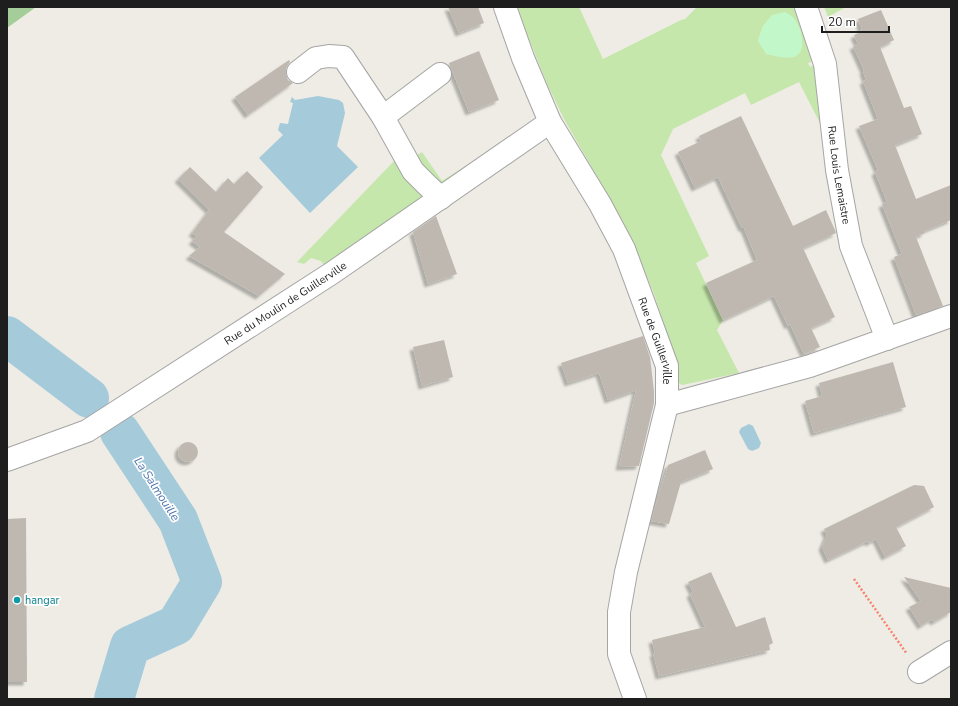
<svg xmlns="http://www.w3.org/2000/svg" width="958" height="706" viewBox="0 0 958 706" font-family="'Nunito Sans',sans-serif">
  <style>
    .grass { fill: #c5e7ab; fill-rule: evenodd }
    .forest { fill: #a5cd9a }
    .park { fill: #c2f8c9 }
    .water { fill: #a5cbdb }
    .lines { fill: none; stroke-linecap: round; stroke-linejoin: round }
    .river { stroke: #a5cbdb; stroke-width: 40 }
    .building { fill: #bfb8b0; filter: url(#shadow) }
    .minor-casing { stroke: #a5a5a5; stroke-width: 24 }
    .path { stroke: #f5856e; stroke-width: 2.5; stroke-dasharray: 2 2; stroke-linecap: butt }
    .minor { stroke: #fff; stroke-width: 22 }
    .culture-dot { fill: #0f9aa8; stroke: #fff; stroke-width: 1.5 }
    .labels { text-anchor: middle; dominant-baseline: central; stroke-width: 3.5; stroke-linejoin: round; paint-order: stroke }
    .street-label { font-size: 11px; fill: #1e1e1e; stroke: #fff }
    .culture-label { font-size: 11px; fill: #0d838f; stroke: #fff; text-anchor: start }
    .water-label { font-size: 12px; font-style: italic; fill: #4d75aa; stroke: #fff }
  </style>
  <defs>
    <filter id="shadow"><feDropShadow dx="-3.5" dy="3.5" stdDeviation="1" flood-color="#0004"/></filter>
  </defs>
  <rect width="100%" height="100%" fill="#eeece4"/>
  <!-- grass -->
  <g class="grass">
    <path d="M516,7H579L603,59L681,20L685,19L697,7H795L813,61L808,63L810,67L815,65L827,137L799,82L751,105L745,93L673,129L661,155L709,256L696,263L723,320L717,330L739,373L682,385L676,381V365L672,348L653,291L622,220L564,119L548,86ZM773,15L800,29L802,44L800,52L758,41L763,26Z"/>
    <path d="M824,7H846L828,17Z"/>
    <path d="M526,127L443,188L410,159L422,152L442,181Z"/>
    <path d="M396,159L429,198L325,266L321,261L311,258L304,264L297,262Z"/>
  </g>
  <!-- forest -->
  <path class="forest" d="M7,7H36L7,28Z"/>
  <!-- park -->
  <path class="park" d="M785,12C788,14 793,16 795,20C801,28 808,52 794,57C786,59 775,56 766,54L758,41L763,26L772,15Z"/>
  <!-- water -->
  <g class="water">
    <path d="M318,96L339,100L343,103L345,113L337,146L358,167L310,213L259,158L283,135L278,130L280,123L288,124L293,103L290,102L292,97L295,100Z"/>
    <path d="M749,424L753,426L761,443L759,448L752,451L748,449L739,432L741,428Z"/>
  </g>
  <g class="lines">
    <!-- river -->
    <g class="river">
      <path d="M7,336L89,398"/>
      <path d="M114,699L130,646L176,625L202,582L178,520L120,432"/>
    </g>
  </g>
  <!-- building -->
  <g class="building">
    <path d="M448,7H478L484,23L459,33Z"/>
    <path d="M881,10L894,40L880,47L904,108L911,106L922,134L895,145L916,199L951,185V220L924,231L925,233L916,237L943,306L916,315L894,257L902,254L882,204L887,202L875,172L878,170L859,126L878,119L863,81L866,80L863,71L864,70L853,46L858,44L854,35L861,32L860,31L862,30L858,19Z"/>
    <path d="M479,51L499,100L469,112L449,63Z"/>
    <path d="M289,60L290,62L286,68V74L288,80L293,83L248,115L235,97Z"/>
    <path d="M741,116L793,226L826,210L835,230L836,233L803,248L835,317L811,328L820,347L804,354L790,324L788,326L774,296L723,320L706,283L757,260L744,228H742L718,177L695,188L678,152L701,141L699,136Z"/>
    <path d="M190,167L216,192L228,178L234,184L247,171L263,187L224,232L285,274L259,296L189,256L200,247L192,241L197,236L192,233L209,210L178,179Z"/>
    <path d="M436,216L457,274L428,284L413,232Z"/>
    <path d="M643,336L650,357L654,391V403L639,466L619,467L636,390L608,400L599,373L568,383L561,363Z"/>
    <path d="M444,340L453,377L422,386L413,347Z"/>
    <path d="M893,362L906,407L814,433L805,401L822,396L819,383Z"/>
    <circle cx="188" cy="452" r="10"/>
    <path d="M705,450L713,469L681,482L669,524L651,521L668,465Z"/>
    <path d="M914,485L924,486L934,507L896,527L906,546L885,557L876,539L869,543L868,541L828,560L822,547L827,535L824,529Z"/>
    <path d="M26,518L27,682H7V519Z"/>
    <path d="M711,572L736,627L765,617L773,643L769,645L770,650L659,676L653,653H655L652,640L705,627L690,594L693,592L688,582Z"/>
    <path d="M904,577L951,588V612L934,622L932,619L921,626L909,607L921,601Z"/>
  </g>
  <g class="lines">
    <defs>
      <g id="minor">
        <path id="s1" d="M505,7L523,58L550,122L600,204L624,249L667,366V405L626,572L619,612V654L635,699"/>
        <path id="s2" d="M806,7L825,64L837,170L851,246L887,339"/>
        <path d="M298,72L316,58L329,56L343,57L383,117L413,171L427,185L441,198"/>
        <path d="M383,117L440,74"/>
        <path d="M667,405L810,366L951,316"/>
        <path id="s3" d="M7,460L87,431L332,273L550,122"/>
        <path d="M919,672L951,652"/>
      </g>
    </defs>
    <!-- minor casing -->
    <use href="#minor" class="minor-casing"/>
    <!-- path -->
    <path class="path" d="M854,579L907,654"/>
    <!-- minor -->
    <use href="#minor" class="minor"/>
  </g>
  <!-- markers -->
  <circle class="culture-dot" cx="17" cy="600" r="4"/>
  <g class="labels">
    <!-- street labels -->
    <g class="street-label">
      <text stroke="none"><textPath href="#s2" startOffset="172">Rue Louis Lemaistre</textPath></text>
      <text stroke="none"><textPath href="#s3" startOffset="321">Rue du Moulin de Guillerville</textPath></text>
      <text stroke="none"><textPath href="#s1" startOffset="368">Rue de Guillerville</textPath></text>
    </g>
    <!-- culture labels -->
    <g class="culture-label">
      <text x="25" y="600">hangar</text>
    </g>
    <!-- water labels -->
    <g class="water-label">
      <text transform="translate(157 489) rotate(57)">La Salmouille</text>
    </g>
  </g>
  <!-- border -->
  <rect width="958" height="706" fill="none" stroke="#1e1e1e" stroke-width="16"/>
  <!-- scale -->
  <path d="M822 26v6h67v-6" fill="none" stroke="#1e1e1e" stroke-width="2"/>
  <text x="828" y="26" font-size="12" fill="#1e1e1e" stroke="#ffffff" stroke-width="3" paint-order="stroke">20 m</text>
</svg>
